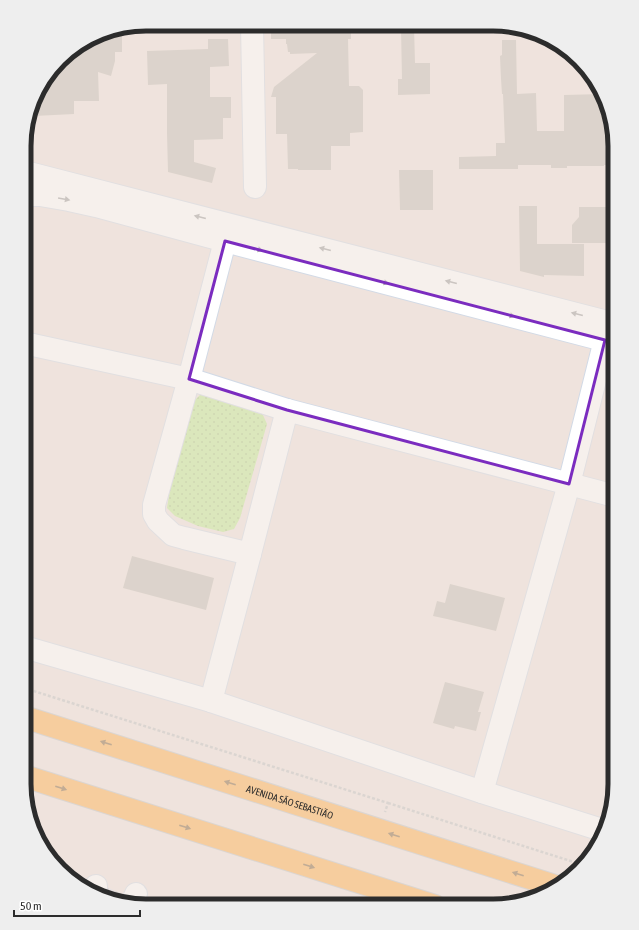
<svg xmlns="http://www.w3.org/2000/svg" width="639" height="930" viewBox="0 0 639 930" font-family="'Asap Condensed',sans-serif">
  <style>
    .industrial { fill: url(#industrial-grid) }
    .park { fill: url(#park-dots) }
    .building { fill: #c6bfb8 }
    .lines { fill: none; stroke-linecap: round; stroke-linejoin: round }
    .minor-casing { stroke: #d2dae6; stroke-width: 24 }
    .major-casing { stroke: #c4c4c4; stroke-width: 24 }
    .path { stroke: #c4c4c4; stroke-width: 2.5; stroke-dasharray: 3 2; stroke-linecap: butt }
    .minor { stroke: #fff; stroke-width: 22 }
    .major { stroke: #feb153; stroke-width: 22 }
    .oneway { fill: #a0a0a0 }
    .oneway2 { fill: #8a683e }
    .marked { fill: none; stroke: #7b2cbf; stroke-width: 3; stroke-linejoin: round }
    .labels { text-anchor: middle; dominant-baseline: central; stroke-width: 3; stroke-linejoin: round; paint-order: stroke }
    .street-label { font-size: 10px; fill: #2c2c2c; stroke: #fff }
    .rim { fill: none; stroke: #2c2c2c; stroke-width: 5 }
  </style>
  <defs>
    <pattern id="industrial-grid" width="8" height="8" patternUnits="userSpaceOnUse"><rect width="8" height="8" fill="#dedee7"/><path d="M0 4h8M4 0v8" fill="none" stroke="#bfbfc6"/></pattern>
    <pattern id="park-dots" width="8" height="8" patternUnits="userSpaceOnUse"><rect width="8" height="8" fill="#c4ea94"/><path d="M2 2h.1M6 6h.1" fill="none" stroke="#a9c980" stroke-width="1.8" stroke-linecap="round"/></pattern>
  </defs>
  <rect width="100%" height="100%" fill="#efe3dd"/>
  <!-- industrial -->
  <path class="industrial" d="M76,874L125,895L122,901L73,881Z"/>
  <!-- park -->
  <path class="park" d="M200,395H211L262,413L267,424L240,518L234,529L223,532L198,526L175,516L167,508L171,483L189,406Z"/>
  <!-- building -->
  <g class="building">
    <path d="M290,24L351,25V39H348L349,86H359L363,90V132L350,133V146H331V170H298V169H288L287,134H276V97H271L274,87L317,53L290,54V52H288L287,44H286V39H271V26Z"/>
    <path d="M414,27L415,63H430V94L398,95V79H402L401,28Z"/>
    <path d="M122,28V52H115V61L111,76L98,72L99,101H74V114L34,116V104L40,85L66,54L101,34H109V30Z"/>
    <path d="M208,39H228L229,66L210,67V97H231V118H223V139L194,140V162L216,168L212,183L168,172L167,133V84L148,85L147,51L208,49Z"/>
    <path d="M502,40H516L517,94L536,93L537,131H564V95L603,94L615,146V165H604V166H567V168H551V165H518V169H459V157L496,156V143H505L503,94H502L501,79L500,56L502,55Z"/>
    <path d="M399,170H433V210H400Z"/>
    <path d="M519,206H537V244H584V276L544,275V277L520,271Z"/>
    <path d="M579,207H609V214H615V243H572V225L579,217Z"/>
    <path d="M132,556L214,578L206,610L123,588Z"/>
    <path d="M450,584L505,598L496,631L447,619L433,616L437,601L445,603Z"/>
    <path d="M445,682L484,692L478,712H481L476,731L455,726L454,729L433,723Z"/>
  </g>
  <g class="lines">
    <defs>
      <g id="minor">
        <path d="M252,24L255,187"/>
        <path d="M25,172L615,324"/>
        <path d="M25,195H40L69,200L96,206L225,241L615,343"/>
        <path d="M225,241L189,379L154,505V514L158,521L173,535L184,538L250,554"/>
        <path d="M25,344L33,345L189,379L287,410L615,496"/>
        <path d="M24,647L211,701L482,792L602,830"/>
        <path d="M211,701L250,554L287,410"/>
        <path d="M482,792L569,484L605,340"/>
        <path d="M94,890L96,886"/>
        <path d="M131,905L136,894"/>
      </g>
      <g id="major">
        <path id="s1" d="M24,717L555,886"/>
        <path d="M24,776L435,906"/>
      </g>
    </defs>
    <!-- minor casing -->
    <use href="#minor" class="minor-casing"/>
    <!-- major casing -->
    <use href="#major" class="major-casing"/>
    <!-- path -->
    <g class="path">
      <path d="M24,688L388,803L385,812"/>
      <path d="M388,803L580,864"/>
    </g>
    <!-- minor -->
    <use href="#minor" class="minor"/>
    <!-- major -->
    <use href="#major" class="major"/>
  </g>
  <!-- one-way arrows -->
  <defs><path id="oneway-solid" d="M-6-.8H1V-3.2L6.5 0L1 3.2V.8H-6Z"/></defs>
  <g class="oneway">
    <use href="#oneway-solid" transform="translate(64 199) rotate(10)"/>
    <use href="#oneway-solid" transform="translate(200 217) rotate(-166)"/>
    <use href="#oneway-solid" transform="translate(257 249) rotate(15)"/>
    <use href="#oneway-solid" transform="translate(325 249) rotate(-166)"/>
    <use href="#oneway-solid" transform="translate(383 282) rotate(15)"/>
    <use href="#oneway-solid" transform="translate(451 282) rotate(-166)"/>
    <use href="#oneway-solid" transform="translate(577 314) rotate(-166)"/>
    <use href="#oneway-solid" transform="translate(509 315) rotate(15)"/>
  </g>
  <g class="oneway2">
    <use href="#oneway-solid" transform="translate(106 743) rotate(-162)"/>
    <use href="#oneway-solid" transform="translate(230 783) rotate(-162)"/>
    <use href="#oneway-solid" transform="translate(61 788) rotate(18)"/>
    <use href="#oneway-solid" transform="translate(185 827) rotate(18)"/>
    <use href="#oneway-solid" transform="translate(394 835) rotate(-162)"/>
    <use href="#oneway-solid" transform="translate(309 866) rotate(18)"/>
    <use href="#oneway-solid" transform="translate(518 874) rotate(-162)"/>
  </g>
  <!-- marked area -->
  <path d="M0 0H639V930H0ZM225,241L605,340L569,484L287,410L189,379Z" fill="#efe3dd" fill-opacity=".55" fill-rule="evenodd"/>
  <path class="marked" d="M225,241L605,340L569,484L287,410L189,379Z"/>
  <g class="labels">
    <!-- street labels -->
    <g class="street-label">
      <text stroke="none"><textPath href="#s1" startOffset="279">AVENIDA SÃO SEBASTIÃO</textPath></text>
    </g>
  </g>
  <!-- crop -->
  <path d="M0 0H639V930H0ZM146 31H493A115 115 0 0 1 608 146V784A115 115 0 0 1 493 899H146A115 115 0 0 1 31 784V146A115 115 0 0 1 146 31Z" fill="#eee" fill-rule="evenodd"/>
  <path class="rim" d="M146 31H493A115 115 0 0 1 608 146V784A115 115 0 0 1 493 899H146A115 115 0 0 1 31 784V146A115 115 0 0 1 146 31Z"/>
  <!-- scale -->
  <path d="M14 910v6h126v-6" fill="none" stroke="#2c2c2c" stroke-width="2"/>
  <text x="20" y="910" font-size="12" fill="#2c2c2c" stroke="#ffffff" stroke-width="3" paint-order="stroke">50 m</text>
</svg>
